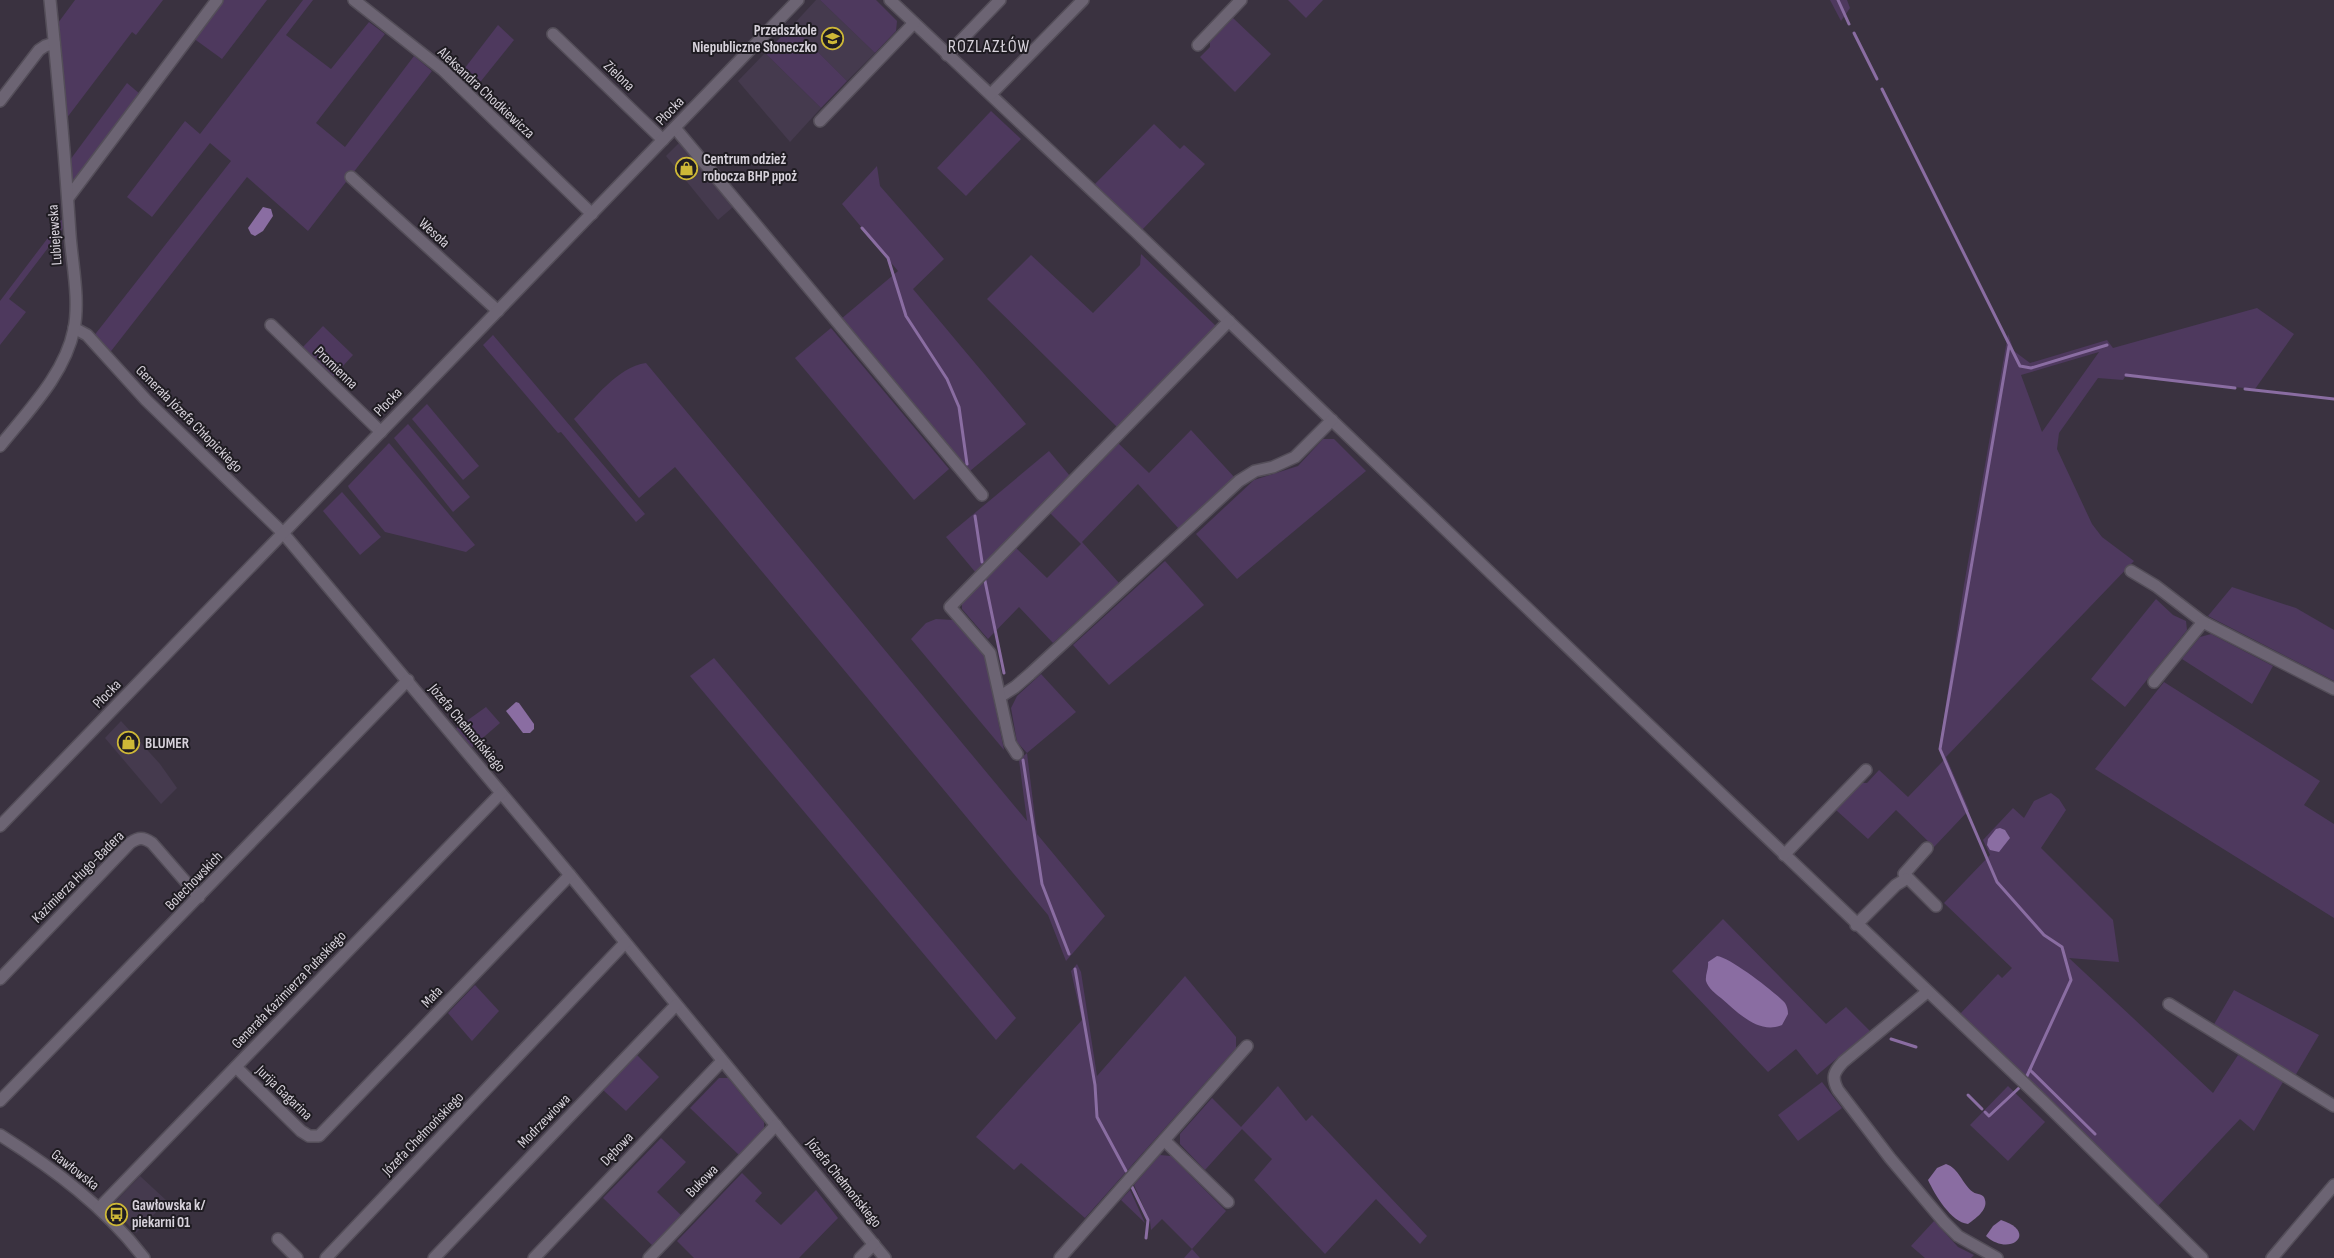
<svg xmlns="http://www.w3.org/2000/svg" width="2334" height="1258" viewBox="0 0 2334 1258" font-family="'Sofia Sans Condensed',sans-serif">
  <style>
    .built { fill: #453a4e }
    .green { fill: #4e395e; fill-rule: evenodd }
    .water { fill: #8a6da2 }
    .lines { fill: none; stroke-linecap: round; stroke-linejoin: round }
    .stream { stroke: #8a6da2; stroke-width: 3 }
    .minor-casing { stroke: #544e59; stroke-width: 14 }
    .minor { stroke: #6c6473; stroke-width: 11 }
    .labels { text-anchor: middle; dominant-baseline: central; stroke-width: 4; stroke-linejoin: round; paint-order: stroke }
    .poi-label { font-size: 15px; font-weight: bold; fill: #d7d2db; stroke: #1f1c22; text-anchor: start }
    .street-label { font-size: 15px; fill: #d7d2db; stroke: #1f1c22 }
    .quarter-label { font-size: 18px; letter-spacing: 1px; fill: #d7d2db; stroke: #1f1c22 }
  </style>
  <rect width="100%" height="100%" fill="#3a3240"/>
  <!-- built -->
  <g class="built">
    <path d="M816,0H820L875,53L847,81L792,26Z"/>
    <path d="M765,53L821,108L790,142L738,81Z"/>
    <path d="M679,143L733,207L718,220L666,156Z"/>
    <path d="M121,721L160,764L177,788L161,804L105,738Z"/>
    <path d="M140,1176L167,1201L136,1233L111,1206Z"/>
  </g>
  <!-- green -->
  <g class="green">
    <path d="M75,0H163L136,35L132,32L66,119L58,23Z"/>
    <path d="M222,0H267L222,59L193,38Z"/>
    <path d="M303,0H313L286,35L331,69L369,22L385,34L316,123L345,147L414,56L432,71L308,231L247,177L108,355L93,337L231,161L210,143L152,217L127,197L185,121L200,134Z"/>
    <path d="M820,0H876L897,21L896,31L875,53Z"/>
    <path d="M1288,0H1323L1306,18Z"/>
    <path d="M1830,0H1847L1850,8L1841,21Z"/>
    <path d="M1233,18L1271,54L1235,92L1200,57L1210,47V42Z"/>
    <path d="M498,25L514,40L473,91L458,77Z"/>
    <path d="M792,26L847,81L821,108L765,53Z"/>
    <path d="M127,83L140,94L73,184L70,160Z"/>
    <path d="M991,111L1021,139L966,196L937,168Z"/>
    <path d="M1154,124L1180,149L1184,145L1205,164L1141,231L1093,186Z"/>
    <path d="M877,166L880,186L944,259L913,289L1026,424L970,471L841,319L898,271L842,204Z"/>
    <path d="M63,218L64,227L9,299L26,312L0,345V301Z"/>
    <path d="M1141,254L1218,328L1118,428L987,299L1031,255L1093,313L1140,265Z"/>
    <path d="M2257,308L2294,334L2255,389L2125,377L2123,380L2098,378L2059,433L2057,449L2092,524L2102,537L2134,561L1946,757L1969,810L1934,847L1896,810L1868,839L1836,810L1862,783H1867L1879,770L1908,797L1944,760L1939,750L1964,585L2008,334L2014,351L2030,363L2107,340L2113,348ZM2099,352L2042,432L2021,375Z"/>
    <path d="M323,326L353,355L332,378L302,348Z"/>
    <path d="M831,328L949,469L914,500L795,358Z"/>
    <path d="M493,335L645,514L636,522L561,432L558,433L483,345Z"/>
    <path d="M646,363L1027,821L1019,760L1027,753L1017,742L1011,708L1017,696L1041,674L1076,712L1027,753L1037,834L1105,916L1066,961L1048,915L675,467L639,498L574,419C594,400 617,367 646,363Z"/>
    <path d="M427,404L479,466L463,480L412,419Z"/>
    <path d="M408,424L470,497L453,512L394,438Z"/>
    <path d="M1191,430L1235,478L1179,529L1138,484L1082,542L1119,583L1053,643L1019,607L988,639L962,609V597L1013,545L1047,578L1081,544L1048,511L1116,441L1149,473Z"/>
    <path d="M1323,439H1334L1366,471L1237,579L1196,534L1254,480L1298,466Z"/>
    <path d="M389,443L475,545L466,552L385,532L349,488L348,486Z"/>
    <path d="M1049,451L1070,476L976,573L946,537Z"/>
    <path d="M342,492L381,537L360,555L323,511Z"/>
    <path d="M1165,561L1204,605L1109,685L1073,645Z"/>
    <path d="M2232,587L2296,608L2334,630V681L2208,616Z"/>
    <path d="M2156,599L2173,615L2186,621L2187,630L2125,707L2091,679Z"/>
    <path d="M936,619L953,620L985,656L1004,750L911,639L926,623Z"/>
    <path d="M2211,634L2273,666L2252,704L2182,659L2200,637Z"/>
    <path d="M714,658L1016,1018L996,1040L690,676Z"/>
    <path d="M2164,682L2320,781L2304,805L2334,824V918L2095,769Z"/>
    <path d="M486,707L500,723L470,749L454,730Z"/>
    <path d="M2051,793L2059,799L2066,810L2041,848L2113,920L2119,962L2069,958L2213,1093L2238,1055L2283,1082L2254,1131L2240,1119L2158,1206L1959,1015L1998,974L2002,978L2012,968L1944,903L1990,855L1983,840L2013,808L2024,818L2034,801Z"/>
    <path d="M1723,919L1826,1024L1846,1007L1870,1031L1817,1075L1796,1049L1768,1072L1672,971Z"/>
    <path d="M1077,964L1081,972L1097,1076L1185,976L1236,1037V1048L1085,1218L1021,1163L1014,1170L976,1137L1082,1020L1071,971Z"/>
    <path d="M475,985L499,1011L472,1041L448,1013Z"/>
    <path d="M2234,990L2319,1035L2295,1076L2213,1026Z"/>
    <path d="M637,1055L659,1077L626,1111L603,1090Z"/>
    <path d="M719,1078H728L764,1122V1131L740,1156L690,1108Z"/>
    <path d="M1822,1082L1842,1108L1798,1141L1778,1115Z"/>
    <path d="M1278,1086L1306,1121L1312,1115L1427,1236L1420,1244L1376,1199L1325,1254L1254,1180L1272,1159L1242,1129L1205,1170L1180,1144V1134L1212,1098L1241,1127Z"/>
    <path d="M2008,1086L2045,1122L2008,1161L1970,1125Z"/>
    <path d="M661,1138L686,1162L657,1192L682,1216L653,1246L603,1198Z"/>
    <path d="M1160,1155L1171,1156L1226,1211L1192,1249L1200,1258H1184L1192,1249L1162,1219L1151,1230L1150,1221L1134,1185Z"/>
    <path d="M742,1173L762,1193L755,1201L781,1225L816,1190L838,1218L799,1258H694L677,1241Z"/>
    <path d="M1130,1190L1145,1223L1121,1200Z"/>
    <path d="M1934,1221L1958,1247L1974,1255L1971,1258H1925L1911,1246Z"/>
  </g>
  <!-- water -->
  <g class="water">
    <path d="M263,207L271,209L273,216L263,231L255,236L251,234L248,228Z"/>
    <path d="M516,702L519,703L534,724V729L530,733H523L506,711Z"/>
    <path d="M2000,828L2005,830L2010,838L1999,852L1990,850L1987,845L1988,839L1996,829Z"/>
    <path d="M1717,956C1731,958 1775,992 1785,1003C1787,1006 1788,1010 1788,1014L1782,1025C1759,1035 1737,1012 1721,998C1716,994 1708,988 1706,981C1705,975 1709,968 1708,962Z"/>
    <path d="M1946,1164C1959,1168 1962,1184 1973,1192C1977,1195 1984,1193 1985,1200C1988,1210 1975,1219 1968,1224C1951,1222 1935,1195 1928,1180L1937,1168Z"/>
    <path d="M2001,1220C2039,1232 2010,1258 1986,1236L1993,1226Z"/>
  </g>
  <g class="lines">
    <!-- stream -->
    <g class="stream">
      <path d="M1838,0L1849,24"/>
      <path d="M1854,33L1877,79"/>
      <path d="M1882,89L2020,366L2031,368L2107,345"/>
      <path d="M862,228L888,258L906,316L947,379L959,407L967,464"/>
      <path d="M2009,346L1940,749L1997,882L2044,935L2062,947L2071,980L2026,1078"/>
      <path d="M2126,375L2235,388"/>
      <path d="M2245,389L2334,399"/>
      <path d="M975,516L982,562"/>
      <path d="M985,581L1004,673"/>
      <path d="M1023,760L1042,884L1069,954"/>
      <path d="M1075,969L1095,1085L1097,1117L1126,1171"/>
      <path d="M1891,1039L1916,1047"/>
      <path d="M2030,1070L2095,1134"/>
      <path d="M1968,1095L1982,1109"/>
      <path d="M1985,1112L1989,1116L2019,1088"/>
      <path d="M1132,1187L1148,1220L1146,1238"/>
    </g>
    <defs>
      <g id="minor">
        <path d="M354,0L443,70L592,214"/>
        <path d="M890,0L1135,231L1627,704L2043,1101L2202,1258"/>
        <path d="M553,34L663,140"/>
        <path d="M1198,45L1241,0"/>
        <path d="M947,55L1000,0"/>
        <path d="M991,94L1083,0"/>
        <path d="M0,101L39,50L45,46L54,43"/>
        <path d="M820,121L914,23"/>
        <path d="M675,128L982,495"/>
        <path d="M351,177L498,311"/>
        <path d="M68,198L217,0"/>
        <path d="M271,325L381,432"/>
        <path d="M74,328L87,335L146,400L283,533L570,875L885,1258"/>
        <path d="M0,446C28,411 65,374 74,329C80,299 72,264 70,234C65,156 58,78 50,0"/>
        <path d="M2131,571L2156,586L2203,622L2334,689"/>
        <path d="M2154,682L2203,622"/>
        <path d="M1001,696L1015,687L1030,674L1239,481L1255,471L1273,467L1295,457L1332,420"/>
        <path d="M1017,754L1010,743L990,653L950,607L1229,321"/>
        <path d="M0,826L798,0"/>
        <path d="M1927,848L1904,874L1936,906"/>
        <path d="M1784,855L1866,770"/>
        <path d="M1856,925L1896,885L1906,879"/>
        <path d="M0,979L130,843C139,837 143,837 152,843L199,897"/>
        <path d="M1927,992L1843,1062C1834,1072 1831,1077 1838,1090L1890,1158L1944,1222L1958,1236L1997,1258"/>
        <path d="M2169,1004L2334,1106"/>
        <path d="M236,1067L301,1131L309,1136H319L570,875"/>
        <path d="M0,1101L408,680"/>
        <path d="M0,1135C54,1169 105,1207 144,1258"/>
        <path d="M1164,1140L1228,1202"/>
        <path d="M99,1208L501,793"/>
        <path d="M278,1239L297,1258"/>
        <path d="M326,1258L625,943"/>
        <path d="M434,1258L676,1005"/>
        <path d="M534,1258L722,1061"/>
        <path d="M649,1258L776,1125"/>
        <path d="M860,1258L874,1244"/>
        <path d="M1060,1258L1247,1046"/>
        <path d="M2272,1258L2334,1185"/>
      </g>
    </defs>
    <!-- minor casing -->
    <use href="#minor" class="minor-casing"/>
    <!-- minor -->
    <use href="#minor" class="minor"/>
  </g>
  <!-- icons -->
  <defs>
    <symbol id="school-ring" viewBox="-11 -11 22 22"><circle r="9.5" fill="#1f1c22" stroke="#ceb837" stroke-width="1.5"/><path d="M0-5L7-2L0 1L-7-2ZM-4 1L0 2.5L4 1V4Q0 6-4 4Z" fill="#ceb837"/></symbol>
    <symbol id="shop-ring" viewBox="-11 -11 22 22"><circle r="9.5" fill="#1f1c22" stroke="#ceb837" stroke-width="1.5"/><path d="M-5-2.5h2.3a2.7 3.5 0 0 1 5.4 0H5L5.5 6h-11ZM-1.5-2.5h3a1.5 2.3 0 0 0-3 0Z" fill="#ceb837"/></symbol>
    <symbol id="bus-ring" viewBox="-11 -11 22 22"><circle r="9.5" fill="#1f1c22" stroke="#ceb837" stroke-width="1.5"/><path d="M-5-6H5V4H4V6H2V4H-2V6H-4V4H-5ZM-3.5-4V0h7V-4ZM-3.5 1.2v1.5H-2V1.2ZM2 1.2v1.5H3.5V1.2Z" fill="#ceb837"/></symbol>
  </defs>
  <g fill-rule="evenodd">
    <use href="#school-ring" x="820" y="26" width="25" height="25"/>
    <use href="#shop-ring" x="674" y="156" width="25" height="25"/>
    <use href="#shop-ring" x="116" y="730" width="25" height="25"/>
    <use href="#bus-ring" x="104" y="1202" width="25" height="25"/>
  </g>
  <g class="labels">
    <!-- poi labels -->
    <g class="poi-label">
      <text x="817" y="30" text-anchor="end">Przedszkole<tspan x="817" dy="17">Niepubliczne Słoneczko</tspan></text>
      <text x="703" y="159">Centrum odzież<tspan x="703" dy="17">robocza BHP ppoż</tspan></text>
      <text x="145" y="743">BLUMER</text>
      <text x="132" y="1205">Gawłowska k/<tspan x="132" dy="17">piekarni 01</tspan></text>
    </g>
    <!-- street labels -->
    <g class="street-label">
      <text transform="translate(619 76) rotate(44)">Zielona</text>
      <text transform="translate(486 93) rotate(43)">Aleksandra Chodkiewicza</text>
      <text transform="translate(670 111) rotate(-46)">Płocka</text>
      <text transform="translate(434 233) rotate(42)">Wesoła</text>
      <text transform="translate(55 235) rotate(-94)">Lubiejewska</text>
      <text transform="translate(336 368) rotate(44)">Promienna</text>
      <text transform="translate(388 402) rotate(-46)">Płocka</text>
      <text transform="translate(189 419) rotate(45)">Generała Józefa Chłopickiego</text>
      <text transform="translate(107 694) rotate(-46)">Płocka</text>
      <text transform="translate(467 728) rotate(50)">Józefa Chełmońskiego</text>
      <text transform="translate(78 877) rotate(-45)">Kazimierza Hugo-Badera</text>
      <text transform="translate(194 881) rotate(-46)">Bolechowskich</text>
      <text transform="translate(289 990) rotate(-46)">Generała Kazimierza Pułaskiego</text>
      <text transform="translate(432 997) rotate(-46)">Mała</text>
      <text transform="translate(284 1093) rotate(44)">Jurija Gagarina</text>
      <text transform="translate(544 1121) rotate(-46)">Modrzewiowa</text>
      <text transform="translate(423 1134) rotate(-46)">Józefa Chełmońskiego</text>
      <text transform="translate(617 1149) rotate(-46)">Dębowa</text>
      <text transform="translate(75 1170) rotate(38)">Gawłowska</text>
      <text transform="translate(702 1181) rotate(-46)">Bukowa</text>
      <text transform="translate(844 1183) rotate(51)">Józefa Chełmońskiego</text>
    </g>
    <!-- quarter labels -->
    <g class="quarter-label">
      <text x="989" y="46">ROZLAZŁÓW</text>
    </g>
  </g>
</svg>
